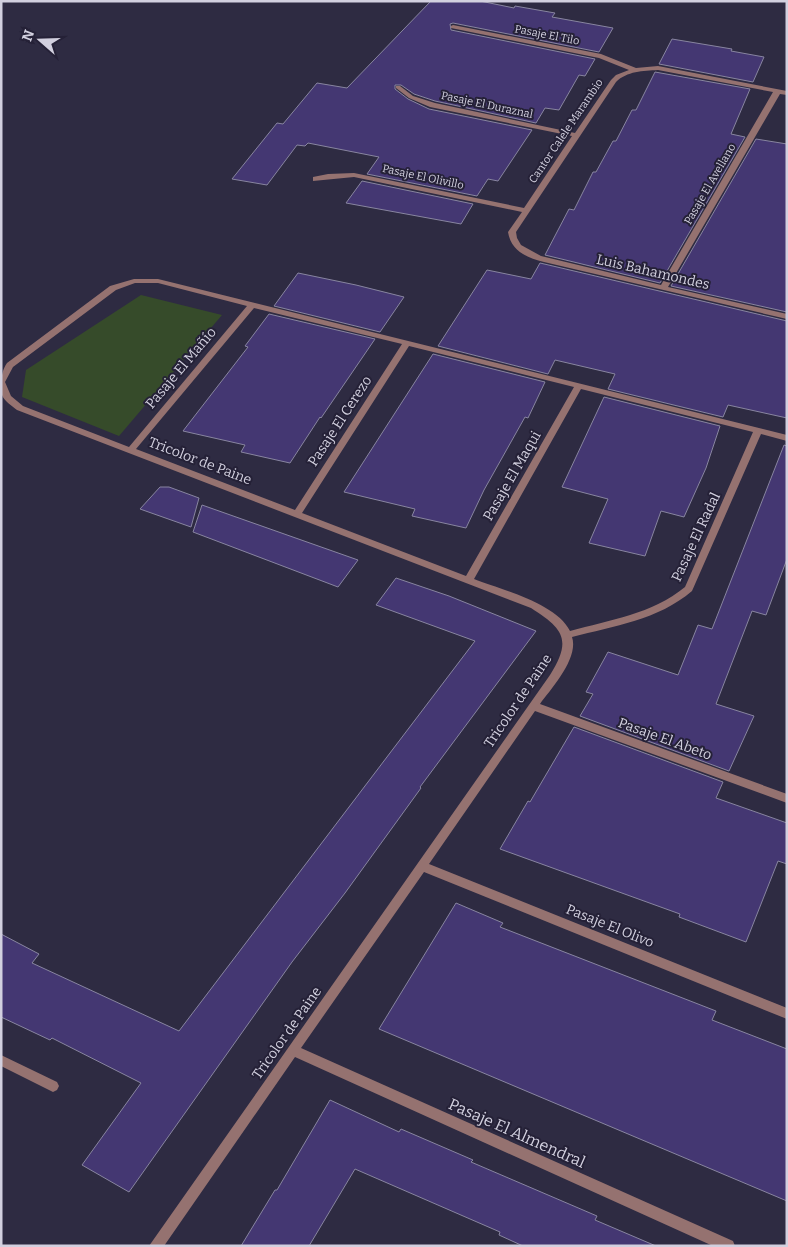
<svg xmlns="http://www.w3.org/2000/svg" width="788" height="1247" viewBox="0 0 788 1247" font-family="Bitter,serif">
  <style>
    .green { fill: #364b2a }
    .building { fill: #443772; stroke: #8885a0 }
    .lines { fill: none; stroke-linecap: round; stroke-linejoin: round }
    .street { fill: #957270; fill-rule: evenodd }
    .labels { text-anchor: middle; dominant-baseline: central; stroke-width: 4; stroke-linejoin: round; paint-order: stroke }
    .far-street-label { font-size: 11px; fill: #d2d0df; stroke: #252137 }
    .street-label { font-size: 14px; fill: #d2d0df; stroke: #252137 }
    .near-street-label { font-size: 16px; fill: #d2d0df; stroke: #252137 }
  </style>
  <rect width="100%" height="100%" fill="#2e2b42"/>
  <!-- green -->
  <path class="green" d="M141,295L222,315L119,436L22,397L26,370Z"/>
  <!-- building -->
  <g class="building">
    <path d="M431,1H480L514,8L515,6L555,13L552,17L613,28L599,52L453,23L450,24L451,30L595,59L585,76L579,75L559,110L545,108L536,123L435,101L414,94L401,85H395V89L408,99L429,109L532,130L498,181L488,179L477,196L367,174L379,157L308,143L305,146L297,145L267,185L232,179L277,123L283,124L317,83L347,88Z"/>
    <path d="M672,39L732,49L731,51L764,57L753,82L659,64Z"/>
    <path d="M655,72L750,89L731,134L745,137L660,283L545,255L569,209L574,210L593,172H596L613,141H616L632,110H636Z"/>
    <path d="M756,139L787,144V312L671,286Z"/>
    <path d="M362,181L473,204L461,224L346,203Z"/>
    <path d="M540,263L787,321V418L728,405L723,417L608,389L615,374L555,360L548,374L438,346L487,270L531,279Z"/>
    <path d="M298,273L356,285L404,297L380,332L274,306Z"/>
    <path d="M269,314L375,339L321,418L320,417L290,463L241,452L245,445L183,431L248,347L245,346Z"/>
    <path d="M433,354L545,382L528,418L525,417L484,490L466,528L412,516L415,509L344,492Z"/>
    <path d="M604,397L720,426L706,468L684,517L661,511L645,556L589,543L608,499L562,487Z"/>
    <path d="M784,445L787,446V559L766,615L752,611L716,704L754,716L729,771L580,716L593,694L586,692L608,652L678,675L698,625L712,629Z"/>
    <path d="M160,487H169L199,498L191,527L140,509Z"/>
    <path d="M202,505L358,560L338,587L193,532Z"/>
    <path d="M396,578L449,596L536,631L420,787L421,788L345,893L292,962L129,1192L82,1165L141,1083L52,1038L50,1040L1,1017V934L39,954L32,963L179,1031L475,641L376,605Z"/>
    <path d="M574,727L723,782L716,798L787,823V864L778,861L746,942L679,917L680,914L500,849L528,801L530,802Z"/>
    <path d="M456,903L503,923L500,927L716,1011L712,1020L787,1049V1201L379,1029Z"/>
    <path d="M330,1100L399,1132L401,1129L473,1160L471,1162L597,1216L595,1220L656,1246H523L499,1235L500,1232L355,1169L309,1246H241L275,1190H277Z"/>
  </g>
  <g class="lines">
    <!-- street -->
    <g class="street">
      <path d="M453,25L601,54L636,68L658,66L787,91V95L780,94L668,287L787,314V319L544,262C527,258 511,251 508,232L522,212L354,177L313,181V177L328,174L354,173L524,208L572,136L430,107L409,98L396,88V86H400L413,96L435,103L575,133L611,80L616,75L629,70L599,58L451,28V26ZM658,70L773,92L661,285L541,256L521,245L517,238L516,232L616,82C627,71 643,71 658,70Z"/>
      <path d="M134,279H158L787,435V441L761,434L692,591C658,620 614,626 572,637C579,658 552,688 540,704L787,794V803L535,711L429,864L787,1008V1019L424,872L301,1048L733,1241L735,1246H713L295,1057L164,1246H149L550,675C572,640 564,629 531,608L17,410C12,406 4,401 2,395C0,385 1,371 7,363L110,286ZM135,283H158L247,306L129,447L23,406L11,396L5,382L13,367L116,290ZM254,308L402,344L295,510L136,449ZM409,346L574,387L466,576L302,513ZM581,389L753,432L685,587C652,614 610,620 570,631C556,603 502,590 474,579Z"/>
      <path d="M1,1055L57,1082L59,1086L57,1090L53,1092L1,1066Z"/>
    </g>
  </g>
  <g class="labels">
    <!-- far-street labels -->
    <g class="far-street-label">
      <text transform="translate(547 35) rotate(11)">Pasaje El Tilo</text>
      <text transform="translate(487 105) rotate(12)">Pasaje El Duraznal</text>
      <text transform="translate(566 131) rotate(-56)">Cantor Calele Marambio</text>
      <text transform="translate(423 177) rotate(12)">Pasaje El Olivillo</text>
      <text transform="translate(710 184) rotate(-60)">Pasaje El Avellano</text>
    </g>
    <!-- street labels -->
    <g class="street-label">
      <text transform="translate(653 272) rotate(13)">Luis Bahamondes</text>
      <text transform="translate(181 368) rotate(-50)">Pasaje El Mañío</text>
      <text transform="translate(340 421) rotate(-57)">Pasaje El Cerezo</text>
      <text transform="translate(200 461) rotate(21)">Tricolor de Paine</text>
      <text transform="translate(512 476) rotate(-60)">Pasaje El Maqui</text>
      <text transform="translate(696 537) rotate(-65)">Pasaje El Radal</text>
      <text transform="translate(518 701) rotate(-56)">Tricolor de Paine</text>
      <text transform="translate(665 739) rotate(20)">Pasaje El Abeto</text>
      <text transform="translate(610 926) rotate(22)">Pasaje El Olivo</text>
      <text transform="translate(287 1033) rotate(-55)">Tricolor de Paine</text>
    </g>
    <!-- near-street labels -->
    <g class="near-street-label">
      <text transform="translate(517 1133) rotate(24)">Pasaje El Almendral</text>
    </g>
  </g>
  <!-- border -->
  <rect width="788" height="1247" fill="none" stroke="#d2d0df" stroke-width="5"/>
  <!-- north arrow -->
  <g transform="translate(40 40) rotate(290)" stroke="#252137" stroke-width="4" paint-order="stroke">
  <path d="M0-4L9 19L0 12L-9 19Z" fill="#d2d0df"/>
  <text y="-8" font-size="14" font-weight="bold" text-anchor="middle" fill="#d2d0df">N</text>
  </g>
</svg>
